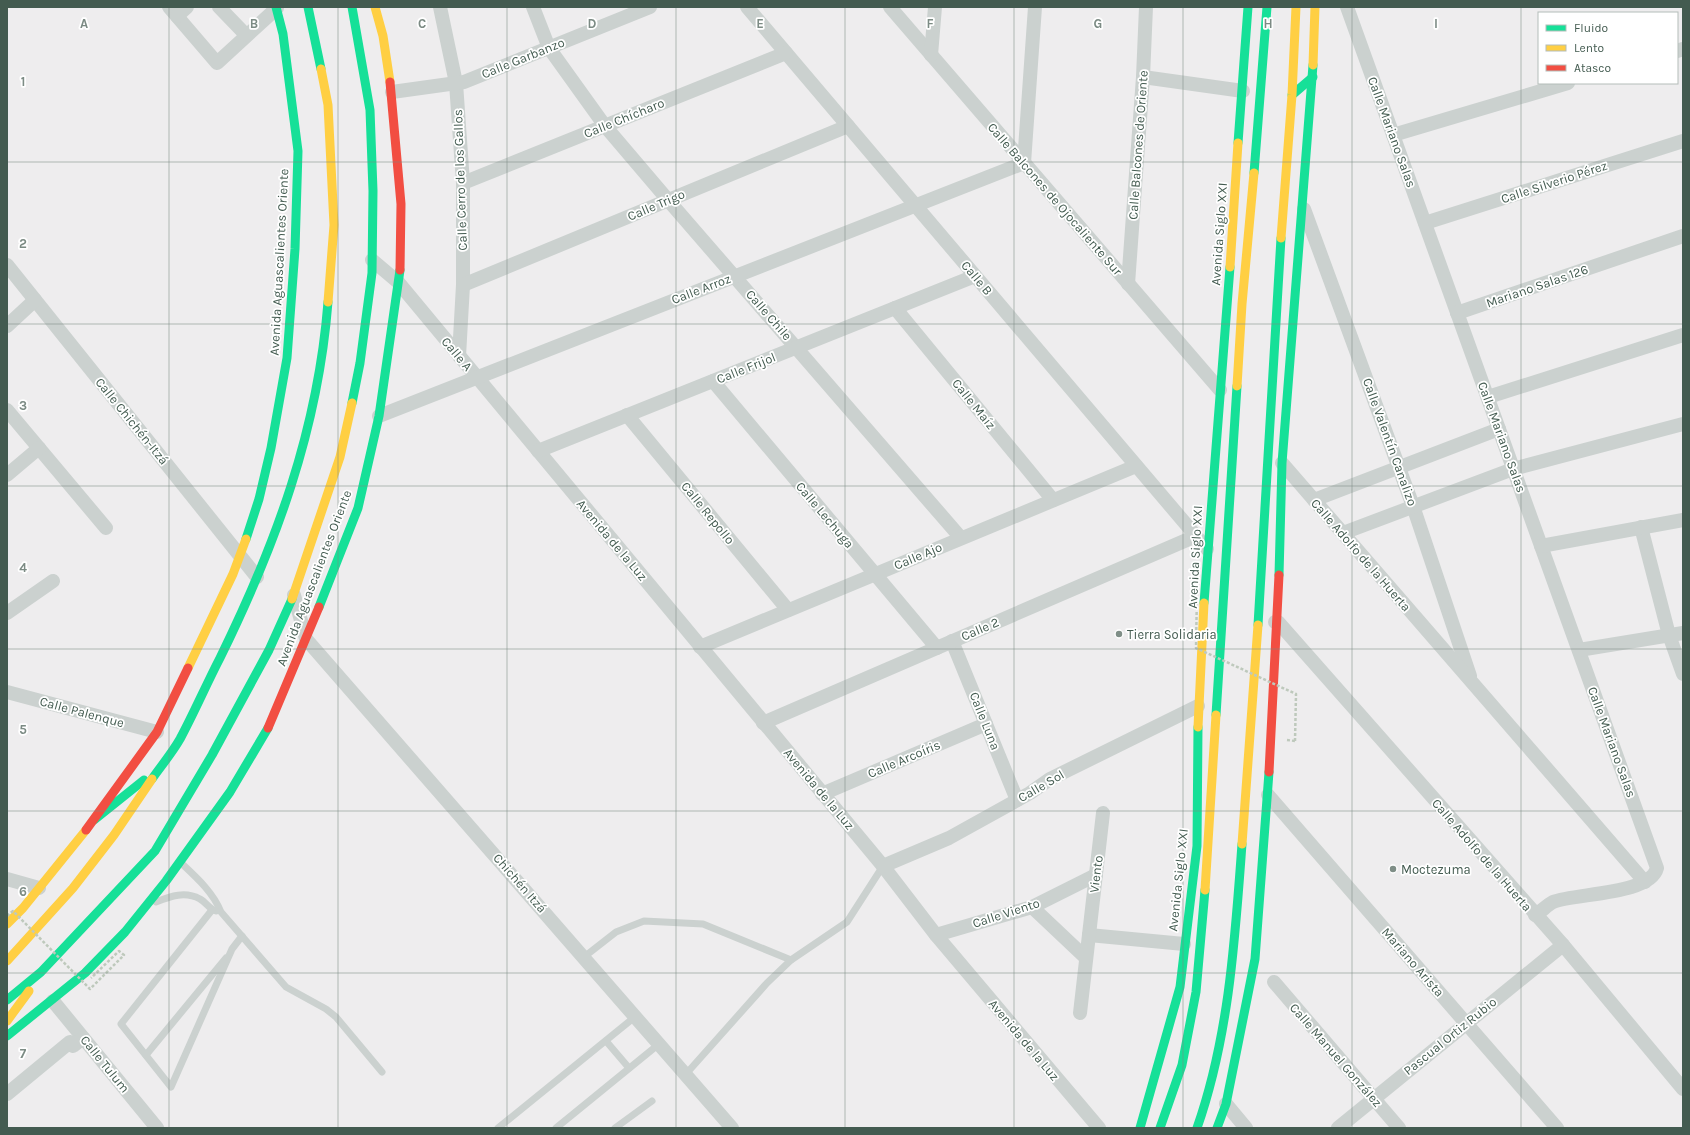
<svg xmlns="http://www.w3.org/2000/svg" width="1690" height="1135" viewBox="0 0 1690 1135" font-family="Karla,sans-serif">
  <style>
    .lines { fill: none; stroke-linecap: round; stroke-linejoin: round }
    .path { stroke: #bec9bc; stroke-width: 2.5; stroke-dasharray: 3 2; stroke-linecap: butt }
    .lane { stroke: #cbd1cf; stroke-width: 7 }
    .street { stroke: #cbd1cf; stroke-width: 14 }
    .fast { stroke: #16e098; stroke-width: 9 }
    .slow { stroke: #ffcf43; stroke-width: 9 }
    .jam { stroke: #f24e42; stroke-width: 9 }
    .path-bridge { stroke: #bec9bc; stroke-width: 2.5; stroke-dasharray: 3 2; stroke-linecap: butt }
    .grid { fill: none; stroke: #7c8b84; stroke-width: 1; stroke-opacity: 0.55 }
    .poi-dot { fill: #7f8e87; stroke: #fff; stroke-width: 1.5 }
    .labels { text-anchor: middle; dominant-baseline: central; stroke-width: 3.5; stroke-linejoin: round; paint-order: stroke }
    .street-label { font-size: 13px; fill: #435b50; stroke: #fff }
    .poi-label { font-size: 13px; fill: #435b50; stroke: #fff; text-anchor: start }
    .grid-label { font-size: 13px; text-anchor: middle; font-weight: bold; fill: #7c8b84; stroke: #fff; stroke-width: 3.5; stroke-linejoin: round; paint-order: stroke }
  </style>
  <rect width="100%" height="100%" fill="#eeedee"/>
  <g class="lines">
    <!-- path -->
    <path class="path" d="M1287,740L1295,741"/>
    <!-- lane -->
    <g class="lane">
      <path d="M180,862C196,877 213,892 221,912L286,987L326,1009L336,1017L382,1072"/>
      <path d="M156,902C171,896 185,891 200,899C206,902 209,909 216,911"/>
      <path d="M212,910L121,1024L171,1087L232,949L242,936"/>
      <path d="M584,957L616,932L644,921L703,924L791,960"/>
      <path d="M606,1041L629,1068"/>
      <path d="M146,1055L226,958"/>
      <path d="M686,1074L767,983L791,960L847,922L883,866"/>
      <path d="M498,1128L636,1016"/>
      <path d="M556,1128L659,1044"/>
      <path d="M615,1128L652,1101"/>
    </g>
    <!-- street -->
    <g class="street">
      <path d="M169,7L217,63L277,8"/>
      <path d="M219,7L246,35"/>
      <path d="M440,7L456,83L463,183V285L459,356"/>
      <path d="M533,7L549,48L605,126L668,200L961,538"/>
      <path d="M747,7L1207,549"/>
      <path d="M890,7L1220,390"/>
      <path d="M1347,7L1657,868C1650,895 1575,893 1553,902C1547,905 1541,912 1535,915"/>
      <path d="M177,16L187,7"/>
      <path d="M1677,51L1683,49"/>
      <path d="M931,55L935,7"/>
      <path d="M1143,77L1243,91"/>
      <path d="M392,92L464,82L650,7"/>
      <path d="M1393,135L1568,83"/>
      <path d="M463,183L786,53"/>
      <path d="M1304,209L1413,506L1470,676"/>
      <path d="M1425,223L1683,141"/>
      <path d="M372,260L398,282L883,866L936,935L1099,1128"/>
      <path d="M7,265L257,577"/>
      <path d="M1128,284L1143,77L1146,7"/>
      <path d="M463,285L848,126"/>
      <path d="M895,308L1053,500"/>
      <path d="M1457,313L1683,236"/>
      <path d="M7,326L35,300"/>
      <path d="M713,381L937,648"/>
      <path d="M1488,397L1683,335"/>
      <path d="M7,410L106,528"/>
      <path d="M627,415L788,610"/>
      <path d="M379,416L1024,163L1035,7"/>
      <path d="M538,451L975,276"/>
      <path d="M1282,463L1645,882"/>
      <path d="M7,475L39,448"/>
      <path d="M1314,500L1499,429"/>
      <path d="M1641,527L1669,635L1683,674"/>
      <path d="M1343,533L1513,469L1683,424"/>
      <path d="M1541,546L1683,520"/>
      <path d="M294,595L306,639L732,1128"/>
      <path d="M7,613L53,581"/>
      <path d="M1275,622H1278L1563,945L1683,1089"/>
      <path d="M952,641L1017,800"/>
      <path d="M700,647L1136,466"/>
      <path d="M1579,650L1683,633"/>
      <path d="M7,692L157,732"/>
      <path d="M763,723L1196,536"/>
      <path d="M822,794L986,724"/>
      <path d="M1268,795L1557,1128"/>
      <path d="M883,866L949,838L1030,793L1050,779L1198,706"/>
      <path d="M7,879L39,888"/>
      <path d="M1032,907L1086,958"/>
      <path d="M936,935L1032,907L1096,875"/>
      <path d="M1089,935L1184,944"/>
      <path d="M1274,982L1399,1128"/>
      <path d="M53,1001L157,1128"/>
      <path d="M1080,1013L1103,813"/>
      <path d="M7,1094L70,1042L73,1046L83,1038"/>
      <path d="M1226,1104L1246,1128"/>
      <path d="M1338,1128L1563,945"/>
    </g>
    <!-- fast -->
    <g class="fast">
      <path d="M308,7L321,69"/>
      <path d="M1292,95L1313,77"/>
      <path d="M1238,143L1248,7"/>
      <path d="M1254,173L1267,7"/>
      <path d="M352,403L360,363L372,273L373,191L370,110L352,7"/>
      <path d="M246,539L259,499L271,448L287,358L295,249L298,151L283,34L276,7"/>
      <path d="M1279,575L1282,463L1313,65"/>
      <path d="M1204,603L1230,267"/>
      <path d="M319,607L358,508L379,416L400,270"/>
      <path d="M1258,625L1281,238"/>
      <path d="M1216,715L1237,386"/>
      <path d="M152,779C161,766 172,753 180,739C194,713 206,685 220,658C276,544 318,430 328,302"/>
      <path d="M94,820L144,780"/>
      <path d="M7,1000L41,972L155,851L212,755L269,650L292,599"/>
      <path d="M7,1036L85,973L125,932L166,881L230,792L268,728"/>
      <path d="M1140,1128L1180,987L1197,846L1198,727"/>
      <path d="M1160,1128L1182,1065L1196,992L1205,890"/>
      <path d="M1197,1128C1229,1037 1235,939 1242,844"/>
      <path d="M1217,1128L1226,1104L1255,959L1269,772"/>
    </g>
    <!-- slow -->
    <g class="slow">
      <path d="M375,7L383,36L390,82"/>
      <path d="M1313,65L1315,7"/>
      <path d="M321,69L328,105L334,225L328,302"/>
      <path d="M1281,238L1292,95L1296,7"/>
      <path d="M1230,267L1238,143"/>
      <path d="M1237,386L1242,304L1254,173"/>
      <path d="M292,599L340,457L352,403"/>
      <path d="M188,668L233,574L246,539"/>
      <path d="M1198,727L1204,603"/>
      <path d="M1242,844L1258,625"/>
      <path d="M1205,890L1216,715"/>
      <path d="M7,924L23,908L86,830"/>
      <path d="M7,961L73,888L114,835L152,779"/>
      <path d="M7,1021L29,991"/>
    </g>
    <!-- jam -->
    <g class="jam">
      <path d="M390,82L401,204L400,270"/>
      <path d="M268,728L319,607"/>
      <path d="M1269,772L1279,575"/>
      <path d="M86,830L157,732L188,668"/>
    </g>
    <!-- path-bridge -->
    <g class="path-bridge">
      <path d="M1197,592L1196,648L1296,694L1295,741"/>
      <path d="M7,916L13,911L90,989L124,955L119,951L91,978"/>
    </g>
  </g>
  <!-- grid -->
  <path class="grid" d="M169,7V1128M338,7V1128M507,7V1128M676,7V1128M845,7V1128M1014,7V1128M1183,7V1128M1352,7V1128M1521,7V1128M7,162H1683M7,324H1683M7,486H1683M7,649H1683M7,811H1683M7,973H1683"/>
  <!-- markers -->
  <g class="poi-dot">
    <circle cx="1119" cy="634" r="4"/>
    <circle cx="1393" cy="869" r="4"/>
  </g>
  <g class="labels">
    <!-- street labels -->
    <g class="street-label">
      <text transform="translate(523 58) rotate(-22)">Calle Garbanzo</text>
      <text transform="translate(624 118) rotate(-22)">Calle Chícharo</text>
      <text transform="translate(1392 132) rotate(70)">Calle Mariano Salas</text>
      <text transform="translate(1138 145) rotate(-86)">Calle Balcones de Oriente</text>
      <text transform="translate(460 180) rotate(-92)">Calle Cerro de los Gallos</text>
      <text transform="translate(1554 182) rotate(-18)">Calle Silverio Pérez</text>
      <text transform="translate(1055 199) rotate(49)">Calle Balcones de Ojocaliente Sur</text>
      <text transform="translate(656 205) rotate(-23)">Calle Trigo</text>
      <text transform="translate(1219 234) rotate(-86)">Avenida Siglo XXI</text>
      <text transform="translate(279 262) rotate(-87)">Avenida Aguascalientes Oriente</text>
      <text transform="translate(977 278) rotate(50)">Calle B</text>
      <text transform="translate(1537 286) rotate(-19)">Mariano Salas 126</text>
      <text transform="translate(701 289) rotate(-21)">Calle Arroz</text>
      <text transform="translate(769 315) rotate(49)">Calle Chile</text>
      <text transform="translate(457 354) rotate(50)">Calle A</text>
      <text transform="translate(746 368) rotate(-22)">Calle Frijol</text>
      <text transform="translate(974 404) rotate(51)">Calle Maíz</text>
      <text transform="translate(132 421) rotate(51)">Calle Chichén-Itzá</text>
      <text transform="translate(1502 437) rotate(70)">Calle Mariano Salas</text>
      <text transform="translate(1390 442) rotate(70)">Calle Valentín Canalizo</text>
      <text transform="translate(708 513) rotate(51)">Calle Repollo</text>
      <text transform="translate(825 515) rotate(50)">Calle Lechuga</text>
      <text transform="translate(612 540) rotate(50)">Avenida de la Luz</text>
      <text transform="translate(1361 555) rotate(49)">Calle Adolfo de la Huerta</text>
      <text transform="translate(918 556) rotate(-23)">Calle Ajo</text>
      <text transform="translate(1195 557) rotate(-87)">Avenida Siglo XXI</text>
      <text transform="translate(314 578) rotate(-69)">Avenida Aguascalientes Oriente</text>
      <text transform="translate(980 629) rotate(-23)">Calle 2</text>
      <text transform="translate(82 712) rotate(15)">Calle Palenque</text>
      <text transform="translate(985 721) rotate(68)">Calle Luna</text>
      <text transform="translate(1612 742) rotate(70)">Calle Mariano Salas</text>
      <text transform="translate(904 759) rotate(-23)">Calle Arcoíris</text>
      <text transform="translate(1041 786) rotate(-30)">Calle Sol</text>
      <text transform="translate(819 789) rotate(50)">Avenida de la Luz</text>
      <text transform="translate(1482 855) rotate(49)">Calle Adolfo de la Huerta</text>
      <text transform="translate(1096 874) rotate(-83)">Viento</text>
      <text transform="translate(1178 880) rotate(-84)">Avenida Siglo XXI</text>
      <text transform="translate(520 883) rotate(49)">Chichén Itzá</text>
      <text transform="translate(1006 913) rotate(-18)">Calle Viento</text>
      <text transform="translate(1413 962) rotate(49)">Mariano Arista</text>
      <text transform="translate(1450 1036) rotate(-39)">Pascual Ortiz Rubio</text>
      <text transform="translate(1024 1040) rotate(50)">Avenida de la Luz</text>
      <text transform="translate(1336 1055) rotate(49)">Calle Manuel González</text>
      <text transform="translate(105 1064) rotate(51)">Calle Tulum</text>
    </g>
    <!-- poi labels -->
    <g class="poi-label">
      <text x="1127" y="634">Tierra Solidaria</text>
      <text x="1401" y="869">Moctezuma</text>
    </g>
  </g>
  <g class="grid-label">
    <text x="84" y="28">A</text>
    <text x="254" y="28">B</text>
    <text x="422" y="28">C</text>
    <text x="592" y="28">D</text>
    <text x="760" y="28">E</text>
    <text x="930" y="28">F</text>
    <text x="1098" y="28">G</text>
    <text x="1268" y="28">H</text>
    <text x="1436" y="28">I</text>
    <text x="23" y="86">1</text>
    <text x="23" y="248">2</text>
    <text x="23" y="410">3</text>
    <text x="23" y="572">4</text>
    <text x="23" y="734">5</text>
    <text x="23" y="896">6</text>
    <text x="23" y="1058">7</text>
  </g>
  <!-- border -->
  <rect width="1690" height="1135" fill="none" stroke="#435b50" stroke-width="16"/>
  <!-- legend -->
  <rect x="1538" y="12" width="140" height="72" fill="#ffffff" stroke="#b4bdb9"/>
  <rect x="1546" y="25" width="20" height="6" fill="#16e098" stroke="#b4bdb9"/>
  <text x="1574" y="32" font-size="12" fill="#435b50">Fluido</text>
  <rect x="1546" y="45" width="20" height="6" fill="#ffcf43" stroke="#b4bdb9"/>
  <text x="1574" y="52" font-size="12" fill="#435b50">Lento</text>
  <rect x="1546" y="65" width="20" height="6" fill="#f24e42" stroke="#b4bdb9"/>
  <text x="1574" y="72" font-size="12" fill="#435b50">Atasco</text>
</svg>
